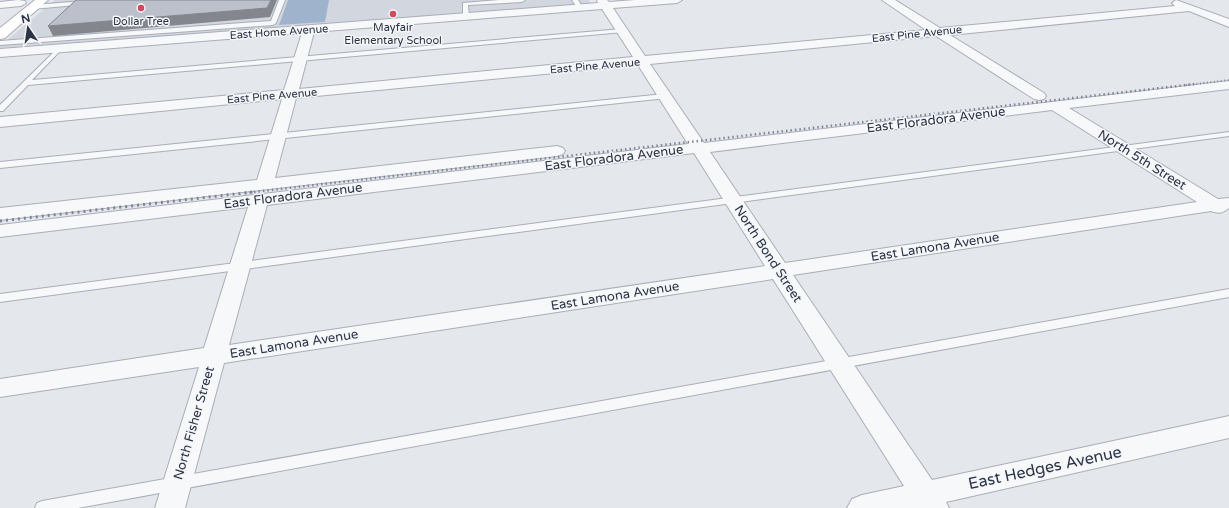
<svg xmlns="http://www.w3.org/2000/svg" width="1229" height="508" viewBox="0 0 1229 508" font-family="'Varela Round',sans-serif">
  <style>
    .built { fill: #d2d6de }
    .water { fill: #9fb4cc }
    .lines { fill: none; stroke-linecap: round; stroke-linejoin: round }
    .service-casing { stroke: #a9aeb7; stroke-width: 2 }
    .minor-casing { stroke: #a9aeb7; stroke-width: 2 }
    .secondary-casing { stroke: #a9aeb7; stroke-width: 2 }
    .service { fill: #f7f8fa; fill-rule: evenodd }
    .minor { fill: #f7f8fa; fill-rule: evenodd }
    .secondary { fill: #fff; fill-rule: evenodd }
    .rail-far2 { stroke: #7d8696; stroke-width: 2; stroke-dasharray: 1 2.5; stroke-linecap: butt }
    .rail-far1 { stroke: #7d8696; stroke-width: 2.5; stroke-dasharray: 1.5 3; stroke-linecap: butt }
    .rail { stroke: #7d8696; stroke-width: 3; stroke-dasharray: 2 4; stroke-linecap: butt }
    .shaded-wall { fill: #83868d }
    .building { fill: #bbc0ca; stroke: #83868d }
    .poi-dot { fill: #d1495b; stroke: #f4f6f9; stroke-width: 1.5 }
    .labels { text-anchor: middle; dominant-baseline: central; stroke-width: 3; stroke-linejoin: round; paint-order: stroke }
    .far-poi-label { font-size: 11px; fill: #2b3445; stroke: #f4f6f9 }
    .far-street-label { font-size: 11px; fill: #2b3445; stroke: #f4f6f9 }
    .street-label { font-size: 13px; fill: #2b3445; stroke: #f4f6f9 }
    .near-street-label { font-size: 16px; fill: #2b3445; stroke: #f4f6f9 }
  </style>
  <rect width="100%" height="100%" fill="#e4e7ec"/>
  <!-- built -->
  <path class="built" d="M55,0H589L591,4L0,48V46Z"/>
  <!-- water -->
  <path class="water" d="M288,0H329L325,22L279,25Z"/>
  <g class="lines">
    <defs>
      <g id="service">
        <path d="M279,0H285L276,23L273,25L0,45V41L271,21Z"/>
        <path d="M499,0H525L522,2L468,5L469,17L466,19L463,17V3Z"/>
        <path d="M572,0H578L583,8L582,9H578Z"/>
        <path d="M85,1L87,2V4L33,9L30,7L33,5Z"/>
        <path d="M622,29L625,31L624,32L28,85L3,111H0V105L59,47L62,49L61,50L32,80Z"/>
        <path d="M664,94L668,96L667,98L0,168V162Z"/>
        <path d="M1229,132V136L0,302V294Z"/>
        <path d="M1229,289V297L78,508H35L37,503L42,501Z"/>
      </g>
      <g id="minor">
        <path d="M18,0L25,1L26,3L21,6L0,8V2Z"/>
        <path d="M597,0H607L609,2L635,0H682L677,3L613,8L645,56L926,30L882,0H895L940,28L1175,6L1172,3L1176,0L1229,19V27L1189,11L950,35L1044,93L1046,96L1044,99L1039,100L1034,99L936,36L650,64L704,143L1229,81V89L1069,108L1218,199L1229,198V208C1223,213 1219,214 1211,211L793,275L932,480L1229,416V438L946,502L949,508H847L852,499L862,495L904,486L773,279L224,363L185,508H155L199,367L0,397V379L204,348L248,207L0,237V225L688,144L638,65L296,98L275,178L557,146L563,148L565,151L563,154L557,156L0,220V208L257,180L282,99L0,127V117L284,90L302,33L0,57V49L598,3ZM602,9L633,57L299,89L314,32ZM1052,110L1197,202L785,263L710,152ZM694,153L765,266L229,345L267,205Z"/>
      </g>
      <path id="secondary" d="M35,0H48L5,38L0,39V28Z"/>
    </defs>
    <!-- service casing -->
    <use href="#service" class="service-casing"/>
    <!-- minor casing -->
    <use href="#minor" class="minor-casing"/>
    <!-- secondary casing -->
    <use href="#secondary" class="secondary-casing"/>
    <!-- service -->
    <use href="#service" class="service"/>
    <!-- minor -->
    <use href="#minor" class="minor"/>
    <!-- secondary -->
    <use href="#secondary" class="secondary"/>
    <!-- rail-far2 -->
    <path class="rail-far2" d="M1186,85L1229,80"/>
    <!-- rail-far1 -->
    <path class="rail-far1" d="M245,193L1195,84"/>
    <!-- rail -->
    <path class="rail" d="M0,221L253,192"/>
  </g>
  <!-- shaded-wall -->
  <path class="shaded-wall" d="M271,0H277L270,17L53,36L48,26Z"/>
  <!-- building -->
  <path class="building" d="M76,0H271L267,8L48,26Z"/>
  <!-- markers -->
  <g class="poi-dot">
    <circle cx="141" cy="8" r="4"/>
    <circle cx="393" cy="14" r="4"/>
  </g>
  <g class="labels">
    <!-- far-poi labels -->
    <g class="far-poi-label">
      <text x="141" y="21">Dollar Tree</text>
      <text x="393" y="27">Mayfair<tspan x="393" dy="13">Elementary School</tspan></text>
    </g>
    <!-- far-street labels -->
    <g class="far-street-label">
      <text transform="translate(279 32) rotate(-4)">East Home Avenue</text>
      <text transform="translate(917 34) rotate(-6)">East Pine Avenue</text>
      <text transform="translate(595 66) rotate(-5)">East Pine Avenue</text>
      <text transform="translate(272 96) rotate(-5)">East Pine Avenue</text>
    </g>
    <!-- street labels -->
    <g class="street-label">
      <text transform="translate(936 120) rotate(-7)">East Floradora Avenue</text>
      <text transform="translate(614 158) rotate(-7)">East Floradora Avenue</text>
      <text transform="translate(1142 160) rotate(32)">North 5th Street</text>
      <text transform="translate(293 196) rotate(-7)">East Floradora Avenue</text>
      <text transform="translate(935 247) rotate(-9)">East Lamona Avenue</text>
      <text transform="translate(768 254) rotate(57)">North Bond Street</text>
      <text transform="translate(615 296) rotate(-9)">East Lamona Avenue</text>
      <text transform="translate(294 344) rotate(-9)">East Lamona Avenue</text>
      <text transform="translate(194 423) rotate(-74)">North Fisher Street</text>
    </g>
    <!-- near-street labels -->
    <g class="near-street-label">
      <text transform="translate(1045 468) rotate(-12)">East Hedges Avenue</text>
    </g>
  </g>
  <!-- north arrow -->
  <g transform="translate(28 28) rotate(347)" stroke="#f4f6f9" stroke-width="3" paint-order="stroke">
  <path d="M0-3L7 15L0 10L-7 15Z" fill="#2b3445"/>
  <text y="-6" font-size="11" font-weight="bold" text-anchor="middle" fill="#2b3445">N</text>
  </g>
</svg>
